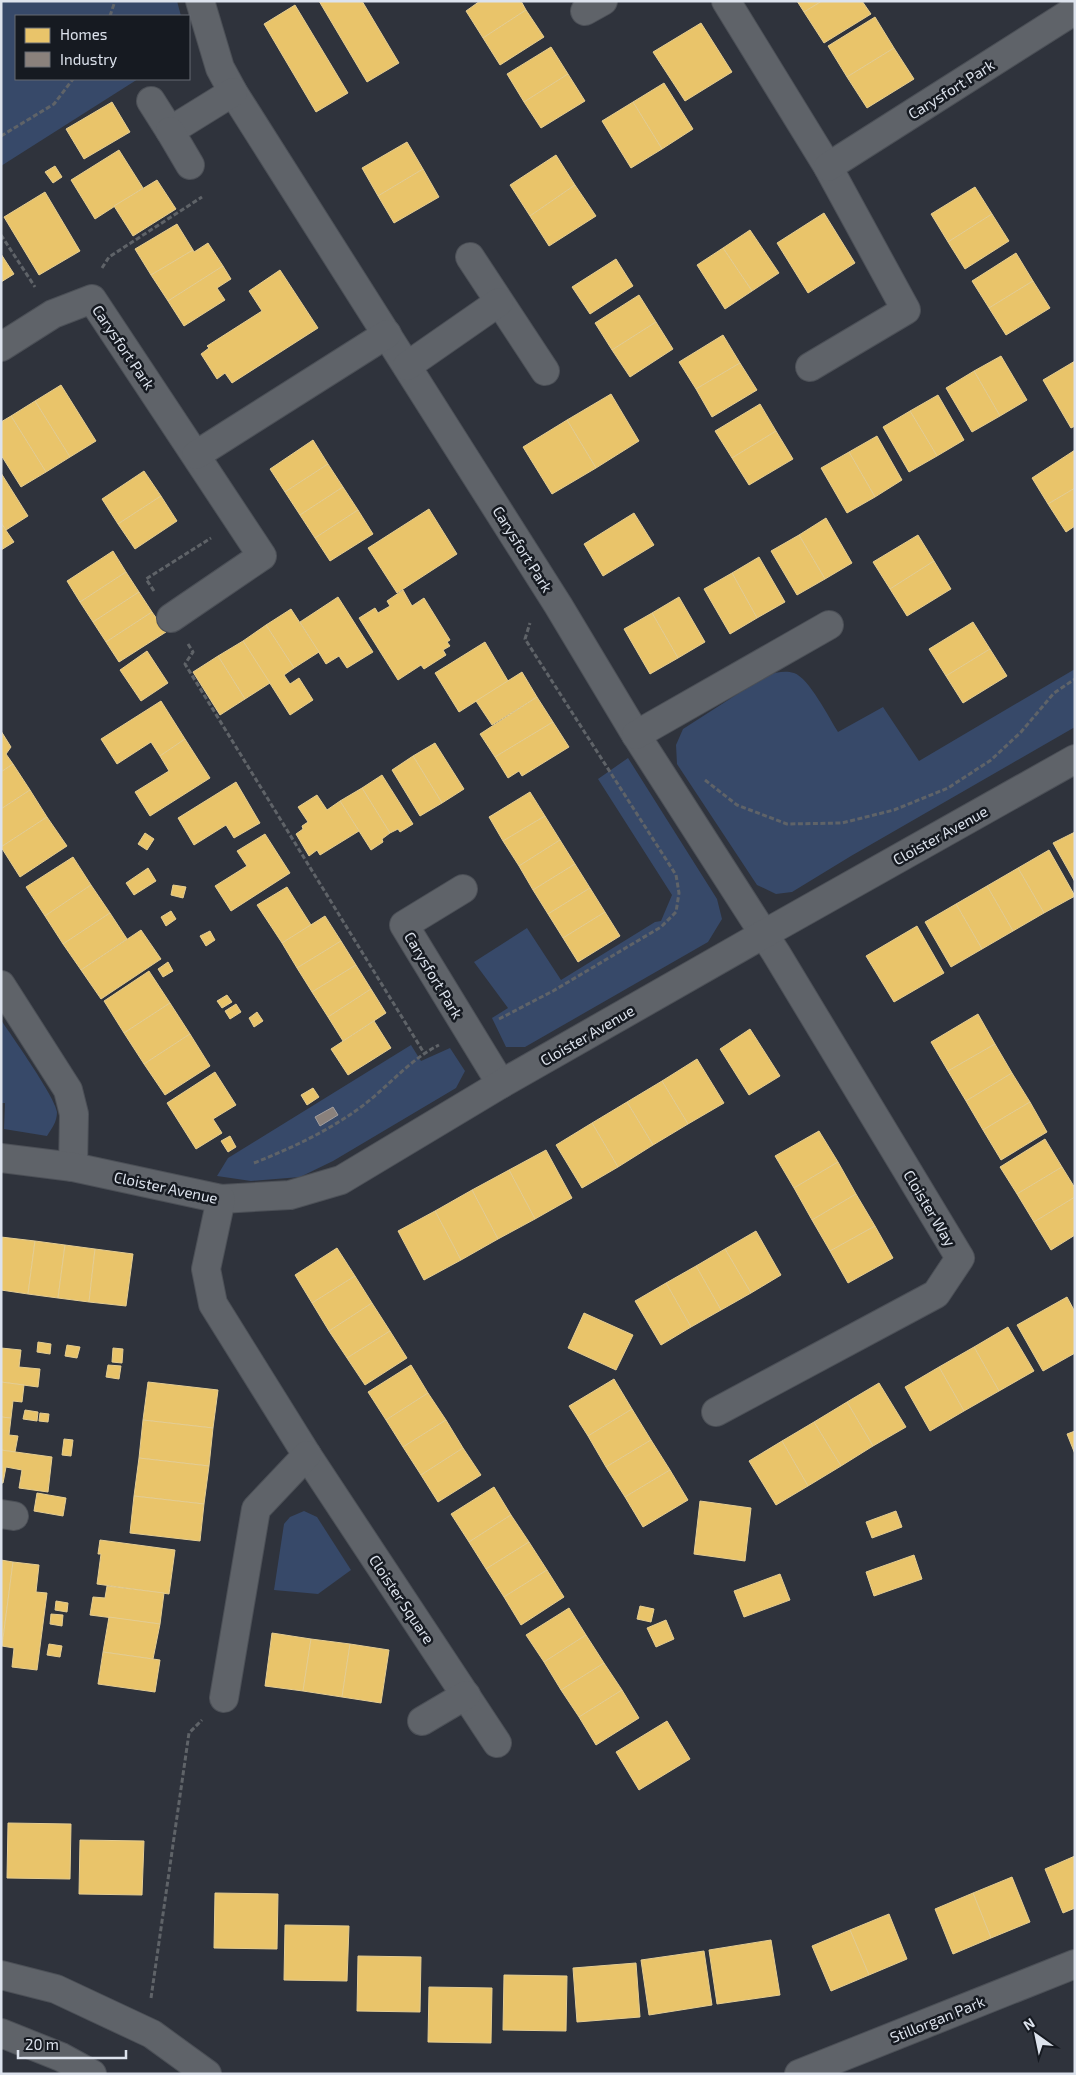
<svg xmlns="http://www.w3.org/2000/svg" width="1076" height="2075" viewBox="0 0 1076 2075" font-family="'Exo 2',sans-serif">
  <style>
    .green { fill: #374969 }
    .homes { fill: #e9c46a; stroke: #e5cd91 }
    .industry { fill: #8a817c; stroke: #a39e9e }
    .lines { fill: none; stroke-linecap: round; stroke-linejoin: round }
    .street-casing { stroke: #4c5057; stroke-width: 30 }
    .path { stroke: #5f6368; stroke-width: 3; stroke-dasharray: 5 2.5; stroke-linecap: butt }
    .street { stroke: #5f6369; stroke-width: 28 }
    .labels { text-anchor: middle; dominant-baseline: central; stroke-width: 5; stroke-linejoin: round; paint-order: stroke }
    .street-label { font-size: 15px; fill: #dde3ed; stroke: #161a21 }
  </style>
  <rect width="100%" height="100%" fill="#2f333c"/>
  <!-- green -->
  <g class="green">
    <path d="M1,1H177L181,16H16V79H138L1,166Z"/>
    <path d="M1075,669V727L851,856L792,892L776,894L757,885L677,764L676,745L683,729L767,675C776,673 784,670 794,673C809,678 829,718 838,732L883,707L919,761Z"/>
    <path d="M628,758L717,899L722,919L708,942L525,1047H506L492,1018L508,1008L474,962L527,928L561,980L655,922L661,921L672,895L598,779Z"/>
    <path d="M1,1020C11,1035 56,1098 57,1112C57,1122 52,1128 47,1136L4,1129L5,1103H1Z"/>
    <path d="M411,1045L421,1061L450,1048L465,1071L456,1088L333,1161L300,1177L251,1181L217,1176L228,1158Z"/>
    <path d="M304,1511L317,1517L351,1570L318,1594L274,1590L284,1524L290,1517Z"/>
  </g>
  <!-- homes -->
  <g class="homes">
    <path d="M319,1H362L399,63L367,82Z"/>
    <path d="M480,1H521L526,10L483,38L466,11Z"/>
    <path d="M797,1H822L804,12Z"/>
    <path d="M822,1H862L871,14L824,43L804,12Z"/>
    <path d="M295,5L348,93L316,112L264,24Z"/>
    <path d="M526,10L544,37L500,65L483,38Z"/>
    <path d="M875,17L894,48L847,77L828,46Z"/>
    <path d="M701,23L732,72L685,101L653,52Z"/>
    <path d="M551,47L568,74L524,102L507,74Z"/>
    <path d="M894,48L914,79L867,108L847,77Z"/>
    <path d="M568,74L585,101L541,128L524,102Z"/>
    <path d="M664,83L693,129L662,149L633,102Z"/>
    <path d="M112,102L130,132L84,159L66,129Z"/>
    <path d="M633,102L662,149L631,168L602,121Z"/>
    <path d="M407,142L423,169L378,196L362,168Z"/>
    <path d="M119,150L143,188L95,219L71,180Z"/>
    <path d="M556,155L575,185L530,216L510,185Z"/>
    <path d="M55,166L62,177L53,183L45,172Z"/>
    <path d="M423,169L439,197L394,223L378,196Z"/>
    <path d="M157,180L176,209L133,236L114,206Z"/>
    <path d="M575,185L596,216L549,246L530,216Z"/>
    <path d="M975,187L992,214L948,242L931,214Z"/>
    <path d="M45,192L80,251L39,275L4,217Z"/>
    <path d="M824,213L855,263L808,293L777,243Z"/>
    <path d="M992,214L1009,241L965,269L948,242Z"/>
    <path d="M177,224L193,250L151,275L135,249Z"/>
    <path d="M750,230L779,273L752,291L723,248Z"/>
    <path d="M208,243L223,266L168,301L151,275L193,250L194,252Z"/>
    <path d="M723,248L752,291L725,309L697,265Z"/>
    <path d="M1016,253L1033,281L989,308L972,281Z"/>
    <path d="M1,254L14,274L1,282Z"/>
    <path d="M616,259L633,286L590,314L572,287Z"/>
    <path d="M223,266L231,279L217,288L225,300L184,326L168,301Z"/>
    <path d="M280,270L318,328L232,383L225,373L217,379L201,354L209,348L207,346L262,311L249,291Z"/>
    <path d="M1033,281L1050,308L1006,335L989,308Z"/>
    <path d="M639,295L656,322L612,350L595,323Z"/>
    <path d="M656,322L673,349L630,377L612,350Z"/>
    <path d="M723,335L740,363L696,389L679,362Z"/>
    <path d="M1001,356L1027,400L1000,416L974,371Z"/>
    <path d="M1075,361V426L1071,428L1043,380Z"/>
    <path d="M740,363L757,390L712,417L696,389Z"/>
    <path d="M974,371L1000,416L972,432L946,388Z"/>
    <path d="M61,385L96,441L70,457L35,401Z"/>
    <path d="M611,394L639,441L596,468L567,420Z"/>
    <path d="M938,395L964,440L937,456L910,411Z"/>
    <path d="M35,401L70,457L46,472L11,416Z"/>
    <path d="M760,404L776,431L732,458L715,431Z"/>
    <path d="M910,411L937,456L909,472L883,427Z"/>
    <path d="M11,416L46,472L21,487L1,455V422Z"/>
    <path d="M567,420L596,468L552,494L523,447Z"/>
    <path d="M776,431L793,459L749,485L732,458Z"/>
    <path d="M877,436L902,480L875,497L849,452Z"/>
    <path d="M313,440L328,464L285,492L270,469Z"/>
    <path d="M1075,450V488L1048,504L1032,478Z"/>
    <path d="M849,452L875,497L847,513L821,468Z"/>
    <path d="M328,464L343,487L300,515L285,492Z"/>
    <path d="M144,471L161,496L118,524L102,499Z"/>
    <path d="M1,473L28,516L6,530L1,523Z"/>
    <path d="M343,487L358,510L315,538L300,515Z"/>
    <path d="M1075,488V526L1066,532L1048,504Z"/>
    <path d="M161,496L177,521L135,549L118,524Z"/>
    <path d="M429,509L457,554L397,593L368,548Z"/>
    <path d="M358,510L373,534L330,561L315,538Z"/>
    <path d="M634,513L654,545L603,576L584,544Z"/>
    <path d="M826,518L852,563L825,579L799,535Z"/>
    <path d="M1,523L14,542L1,550Z"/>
    <path d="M799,535L825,579L797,595L771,551Z"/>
    <path d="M918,535L934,561L890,589L873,562Z"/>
    <path d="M113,551L126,572L80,602L67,581Z"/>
    <path d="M759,557L785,602L757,618L732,573Z"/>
    <path d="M934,561L951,589L907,616L890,589Z"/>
    <path d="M126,572L139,592L93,622L80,602Z"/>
    <path d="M732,573L757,618L730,634L704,589Z"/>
    <path d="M403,590L412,606L424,598L450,640L447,642L450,646L443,650L446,655L424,669L421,665L398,680L359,618L375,608L378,613L390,606L387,601Z"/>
    <path d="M139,592L152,612L106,642L93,622Z"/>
    <path d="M338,597L373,652L347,668L339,656L326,664L300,622Z"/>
    <path d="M679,597L705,642L678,658L652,613Z"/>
    <path d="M291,609L319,652L294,668L266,625Z"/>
    <path d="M152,612L166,632L119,662L106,642Z"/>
    <path d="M652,613L678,658L650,674L624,629Z"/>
    <path d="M973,622L990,649L946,676L929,649Z"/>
    <path d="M266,625L294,668L284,675L290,684L299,678L313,700L290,715L243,641Z"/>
    <path d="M243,641L270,683L245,699L218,656Z"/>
    <path d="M485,642L508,681L459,712L435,673Z"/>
    <path d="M990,649L1007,676L963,703L946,676Z"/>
    <path d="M147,651L168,683L141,701L120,670Z"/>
    <path d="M218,656L245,699L220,715L193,672Z"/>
    <path d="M522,672L537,697L492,725L476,701Z"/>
    <path d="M537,697L553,722L495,757L480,734Z"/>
    <path d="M161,701L185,739L160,756L151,742L117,764L101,739Z"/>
    <path d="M553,722L569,747L522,776L519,771L508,778L495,757Z"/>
    <path d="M1,731L11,747L6,754L13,764L1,772Z"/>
    <path d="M185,739L210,778L150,816L135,792L169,771L160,756Z"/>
    <path d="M435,743L464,789L442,803L413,756Z"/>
    <path d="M413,756L442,803L420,816L392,770Z"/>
    <path d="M13,764L30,790L1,809V772Z"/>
    <path d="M382,775L413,824L400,832L398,829L390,833L362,788Z"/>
    <path d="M236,782L260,823L234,838L226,825L194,845L178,818Z"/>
    <path d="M362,788L390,833L382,839L383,842L371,850L340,801Z"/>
    <path d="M30,790L47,817L1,847V809Z"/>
    <path d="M530,792L545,816L503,841L489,817Z"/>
    <path d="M317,795L327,810L340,801L359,831L320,855L317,850L309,856L296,834L303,829L302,826L308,822L298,807Z"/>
    <path d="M545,816L560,840L519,866L503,841Z"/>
    <path d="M47,817L67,846L20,877L1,847Z"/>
    <path d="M1075,832V882L1053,843Z"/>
    <path d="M145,833L154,839L147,850L138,844Z"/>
    <path d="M265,834L290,873L231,911L215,886L247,866L237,851Z"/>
    <path d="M560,840L575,864L533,890L519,866Z"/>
    <path d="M1049,850L1075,896L1044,913L1018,868Z"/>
    <path d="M73,857L91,885L45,916L26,887Z"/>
    <path d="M575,864L590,888L548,914L533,890Z"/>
    <path d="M148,868L156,881L134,895L126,883Z"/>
    <path d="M1018,868L1044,913L1013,931L987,886Z"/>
    <path d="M91,885L110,913L63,944L45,916Z"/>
    <path d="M173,885L186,887L183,898L171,895Z"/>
    <path d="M987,886L1013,931L982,949L956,904Z"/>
    <path d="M287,887L311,925L282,943L257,905Z"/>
    <path d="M590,888L605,912L563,938L548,914Z"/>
    <path d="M956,904L982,949L951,967L925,922Z"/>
    <path d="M171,911L176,919L166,926L161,917Z"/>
    <path d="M605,912L620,936L578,962L563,938Z"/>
    <path d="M110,913L127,939L81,970L63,944Z"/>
    <path d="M325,916L341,941L297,968L282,943Z"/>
    <path d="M917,926L944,973L894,1002L866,956Z"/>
    <path d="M141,930L161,959L101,999L81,970Z"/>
    <path d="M210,931L215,940L206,946L200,936Z"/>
    <path d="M341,941L356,965L312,992L297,968Z"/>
    <path d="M168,962L173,971L163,977L158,969Z"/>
    <path d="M356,965L371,989L328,1017L312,992Z"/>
    <path d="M149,971L170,1003L124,1033L104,1001Z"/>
    <path d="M371,989L386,1013L343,1041L328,1017Z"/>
    <path d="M227,995L232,1002L222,1008L217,1001Z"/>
    <path d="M170,1003L190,1034L144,1064L124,1033Z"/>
    <path d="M236,1004L241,1012L230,1019L225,1011Z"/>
    <path d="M257,1012L263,1021L254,1027L249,1018Z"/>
    <path d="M978,1014L995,1044L948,1071L931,1042Z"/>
    <path d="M374,1021L391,1048L348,1075L331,1049Z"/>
    <path d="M750,1029L780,1076L749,1095L720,1049Z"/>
    <path d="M190,1034L210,1066L165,1095L144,1064Z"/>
    <path d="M995,1044L1012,1073L966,1101L948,1071Z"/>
    <path d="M697,1059L724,1103L688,1124L662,1081Z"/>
    <path d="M215,1072L236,1105L213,1119L222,1133L196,1149L167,1103Z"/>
    <path d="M1012,1073L1030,1102L983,1130L966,1101Z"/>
    <path d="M662,1081L688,1124L653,1145L627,1102Z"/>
    <path d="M313,1088L319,1097L307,1105L301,1095Z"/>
    <path d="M627,1102L653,1145L618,1167L592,1123Z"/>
    <path d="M1030,1102L1047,1132L1001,1160L983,1130Z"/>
    <path d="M592,1123L618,1167L582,1188L556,1145Z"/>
    <path d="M819,1131L838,1162L794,1188L775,1156Z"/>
    <path d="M230,1136L236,1147L228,1152L221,1141Z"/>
    <path d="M1045,1139L1062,1167L1017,1194L1000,1167Z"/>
    <path d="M546,1150L572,1198L535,1219L509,1170Z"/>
    <path d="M838,1162L856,1194L812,1220L794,1188Z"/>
    <path d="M1062,1167L1075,1188V1197L1034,1222L1017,1194Z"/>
    <path d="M509,1170L535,1219L498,1239L472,1190Z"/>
    <path d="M472,1190L498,1239L461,1260L435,1211Z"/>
    <path d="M856,1194L875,1226L830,1251L812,1220Z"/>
    <path d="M1075,1197V1235L1051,1250L1034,1222Z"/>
    <path d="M435,1211L461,1260L424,1280L398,1231Z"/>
    <path d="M875,1226L893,1258L848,1283L830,1251Z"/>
    <path d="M756,1231L781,1275L751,1293L725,1249Z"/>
    <path d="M1,1237L35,1241L28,1294L1,1290Z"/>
    <path d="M35,1241L65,1245L58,1298L28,1294Z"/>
    <path d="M65,1245L95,1249L89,1302L58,1298Z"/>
    <path d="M337,1248L355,1276L312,1303L295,1275Z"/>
    <path d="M95,1249L133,1254L126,1306L89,1302Z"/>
    <path d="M725,1249L751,1293L721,1310L696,1266Z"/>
    <path d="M696,1266L721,1310L691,1327L666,1283Z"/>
    <path d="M355,1276L372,1303L329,1331L312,1303Z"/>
    <path d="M666,1283L691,1327L661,1345L635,1301Z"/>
    <path d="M1067,1297L1075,1312V1353L1043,1371L1017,1325Z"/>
    <path d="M372,1303L390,1331L347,1358L329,1331Z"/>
    <path d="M584,1313L633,1335L616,1370L568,1348Z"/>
    <path d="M1008,1327L1034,1371L999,1391L974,1347Z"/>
    <path d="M390,1331L407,1358L365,1385L347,1358Z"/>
    <path d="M38,1342L51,1344L50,1354L37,1352Z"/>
    <path d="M67,1345L80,1347L77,1358L65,1356Z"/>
    <path d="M974,1347L999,1391L964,1411L939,1367Z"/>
    <path d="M1,1348L21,1350L19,1367L40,1369L38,1387L1,1382Z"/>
    <path d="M113,1348L123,1349L122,1363L112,1362Z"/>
    <path d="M108,1365L121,1366L119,1379L106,1377Z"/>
    <path d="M411,1365L428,1393L386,1420L368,1392Z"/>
    <path d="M939,1367L964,1411L930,1431L905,1387Z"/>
    <path d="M614,1379L632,1409L588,1436L569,1406Z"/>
    <path d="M1,1382L24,1385L22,1402L13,1401L11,1418L1,1417Z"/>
    <path d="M148,1382L218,1390L213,1428L143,1420Z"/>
    <path d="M879,1383L906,1427L873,1446L847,1402Z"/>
    <path d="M428,1393L446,1420L403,1447L386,1420Z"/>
    <path d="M847,1402L873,1446L841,1466L814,1422Z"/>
    <path d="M632,1409L651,1440L606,1467L588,1436Z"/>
    <path d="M25,1410L38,1412L37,1421L23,1419Z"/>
    <path d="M40,1413L49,1414L48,1422L39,1421Z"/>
    <path d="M1,1417L11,1418L9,1435L18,1436L15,1452L1,1450Z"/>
    <path d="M143,1420L213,1428L209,1466L139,1458Z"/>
    <path d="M446,1420L463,1448L421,1475L403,1447Z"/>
    <path d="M814,1422L841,1466L808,1486L782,1441Z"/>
    <path d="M1075,1431V1454L1067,1434Z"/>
    <path d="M64,1439L73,1440L71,1456L62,1455Z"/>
    <path d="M651,1440L670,1470L625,1497L606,1467Z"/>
    <path d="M782,1441L808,1486L776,1505L749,1461Z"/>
    <path d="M463,1448L481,1475L438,1502L421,1475Z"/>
    <path d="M1,1450L52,1457L48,1492L19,1488L22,1470L6,1467L3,1483H1Z"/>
    <path d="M139,1458L209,1466L204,1504L134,1496Z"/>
    <path d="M670,1470L688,1500L643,1527L625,1497Z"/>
    <path d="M494,1487L511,1515L469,1542L451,1514Z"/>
    <path d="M37,1493L66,1498L63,1516L34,1511Z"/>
    <path d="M134,1496L204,1504L200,1541L130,1533Z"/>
    <path d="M700,1501L751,1508L745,1561L694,1554Z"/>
    <path d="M896,1511L902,1527L872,1538L866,1522Z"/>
    <path d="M511,1515L529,1542L486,1569L469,1542Z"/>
    <path d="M100,1540L175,1550L169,1594L97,1584L101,1554H98Z"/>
    <path d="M529,1542L547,1570L504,1597L486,1569Z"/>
    <path d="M914,1555L922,1579L874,1596L866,1572Z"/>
    <path d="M1,1560L13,1562L2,1646H1Z"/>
    <path d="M13,1562L39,1565L36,1592L47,1593L37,1670L12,1667L14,1648L2,1646Z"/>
    <path d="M547,1570L564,1597L521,1625L504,1597Z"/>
    <path d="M780,1574L790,1600L744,1617L734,1591Z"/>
    <path d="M107,1586L164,1593L160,1624L90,1615L93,1597L105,1598Z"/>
    <path d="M56,1601L68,1603L67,1612L55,1610Z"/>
    <path d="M640,1606L654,1609L651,1622L637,1619Z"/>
    <path d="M569,1608L586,1635L544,1662L526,1635Z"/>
    <path d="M51,1614L63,1615L62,1626L50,1624Z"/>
    <path d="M109,1617L160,1624L153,1659L103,1652Z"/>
    <path d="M666,1620L674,1639L656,1647L647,1628Z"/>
    <path d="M272,1633L311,1639L303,1691L265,1686Z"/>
    <path d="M586,1635L604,1663L561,1690L544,1662Z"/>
    <path d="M311,1639L350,1644L342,1697L303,1691Z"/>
    <path d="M49,1644L62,1646L60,1657L47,1655Z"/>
    <path d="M350,1644L389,1650L381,1703L342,1697Z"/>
    <path d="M103,1652L160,1660L155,1692L98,1684Z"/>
    <path d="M604,1663L622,1690L579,1717L561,1690Z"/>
    <path d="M622,1690L639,1718L596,1745L579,1717Z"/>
    <path d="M667,1721L690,1759L639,1790L616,1752Z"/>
    <path d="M8,1823L71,1824L70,1879L7,1878Z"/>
    <path d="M80,1840L144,1841L142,1895L79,1894Z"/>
    <path d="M1075,1856V1908L1063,1913L1045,1869Z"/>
    <path d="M1012,1877L1030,1922L991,1938L973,1893Z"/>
    <path d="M215,1893L278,1894L277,1949L214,1948Z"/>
    <path d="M973,1893L991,1938L953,1954L935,1909Z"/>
    <path d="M889,1914L907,1959L869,1975L850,1930Z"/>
    <path d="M285,1925L349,1926L347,1981L284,1980Z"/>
    <path d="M850,1930L869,1975L831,1991L812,1946Z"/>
    <path d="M771,1940L780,1995L717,2004L709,1950Z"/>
    <path d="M704,1951L712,2005L649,2015L641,1960Z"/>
    <path d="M358,1956L421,1957L420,2012L357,2011Z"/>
    <path d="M636,1963L640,2017L577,2022L573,1968Z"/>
    <path d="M504,1975L567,1976L566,2031L503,2030Z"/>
    <path d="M429,1987L492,1988L491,2043L428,2042Z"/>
  </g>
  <!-- industry -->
  <path class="industry" d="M333,1107L338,1115L320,1126L315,1117Z"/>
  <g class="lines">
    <defs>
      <g id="street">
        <path d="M200,1L220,68L233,92L558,605L636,735L776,953L960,1258L936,1294L716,1412"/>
        <path d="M726,1L828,167L906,310L810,367"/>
        <path d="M585,11L603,1"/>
        <path d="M151,101L170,131L233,92"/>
        <path d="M170,131L190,165"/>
        <path d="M828,167L1075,10"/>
        <path d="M470,257L545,371"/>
        <path d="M1,347L53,314L92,299L262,556L171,618"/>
        <path d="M407,366L499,302"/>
        <path d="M196,455L387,334"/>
        <path d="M636,735L829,625"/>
        <path d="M463,889L404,925L501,1084"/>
        <path d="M1,985L68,1090L74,1114L73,1167"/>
        <path d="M1,1158L73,1167L221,1199L290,1195L341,1180L501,1084L764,934L1075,759"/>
        <path d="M221,1199L206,1269L213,1304L307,1455L497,1743"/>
        <path d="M1,1514L14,1516"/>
        <path d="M224,1698L256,1509L307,1455"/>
        <path d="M422,1721L466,1695"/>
        <path d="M1,1975L56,1989L152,2034L207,2074"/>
        <path d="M1,2033L61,2057L92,2074"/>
        <path d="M799,2074L1075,1964"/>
      </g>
    </defs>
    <!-- street casing -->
    <use href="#street" class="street-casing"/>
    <!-- path -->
    <g class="path">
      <path d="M110,16L115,1"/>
      <path d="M1,136L54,104L73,79"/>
      <path d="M1,235L35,287"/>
      <path d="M102,268L109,257L202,197"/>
      <path d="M154,591L146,579L211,538"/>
      <path d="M188,644L193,652L185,664L424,1053"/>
      <path d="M705,780L737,805L787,824L842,823L894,810L948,788L991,760L1021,732L1054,693L1075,679"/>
      <path d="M499,1019L553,991L661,927L676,912L679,893L676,875L525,639L530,623"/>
      <path d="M254,1163C292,1148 328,1131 361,1107C388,1087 409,1060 439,1045"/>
      <path d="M151,1998L189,1733L202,1720"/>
    </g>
    <!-- street -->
    <use href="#street" class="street"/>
  </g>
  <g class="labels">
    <!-- street labels -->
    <g class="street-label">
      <text transform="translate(951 89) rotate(-32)">Carysfort Park</text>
      <text transform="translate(124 347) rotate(56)">Carysfort Park</text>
      <text transform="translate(523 549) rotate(58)">Carysfort Park</text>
      <text transform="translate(940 835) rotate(-29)">Cloister Avenue</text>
      <text transform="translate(434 975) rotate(59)">Carysfort Park</text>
      <text transform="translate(587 1035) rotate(-30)">Cloister Avenue</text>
      <text transform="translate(166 1187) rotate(12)">Cloister Avenue</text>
      <text transform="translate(930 1208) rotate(59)">Cloister Way</text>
      <text transform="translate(402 1599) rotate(56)">Cloister Square</text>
      <text transform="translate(937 2019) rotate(-22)">Stillorgan Park</text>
    </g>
  </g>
  <!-- border -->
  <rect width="1076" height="2075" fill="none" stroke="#dde3ed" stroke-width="5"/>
  <!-- legend -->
  <rect x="15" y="15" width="175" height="65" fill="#161a21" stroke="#666a73"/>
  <rect x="25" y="28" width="25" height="15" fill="#e9c46a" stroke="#666a73"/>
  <text x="60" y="40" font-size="15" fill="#dde3ed">Homes</text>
  <rect x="25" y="52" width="25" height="15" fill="#8a817c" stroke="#666a73"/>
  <text x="60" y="65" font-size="15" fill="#dde3ed">Industry</text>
  <!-- north arrow -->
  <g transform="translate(1036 2035) rotate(327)" stroke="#161a21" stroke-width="4" paint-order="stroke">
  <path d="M0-4L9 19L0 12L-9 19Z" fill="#dde3ed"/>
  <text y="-8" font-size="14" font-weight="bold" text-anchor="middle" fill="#dde3ed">N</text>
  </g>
  <!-- scale -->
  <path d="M18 2050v8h108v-8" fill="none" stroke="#dde3ed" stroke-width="2.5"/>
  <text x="25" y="2050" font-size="15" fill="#dde3ed" stroke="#161a21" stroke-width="4" paint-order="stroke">20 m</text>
</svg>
